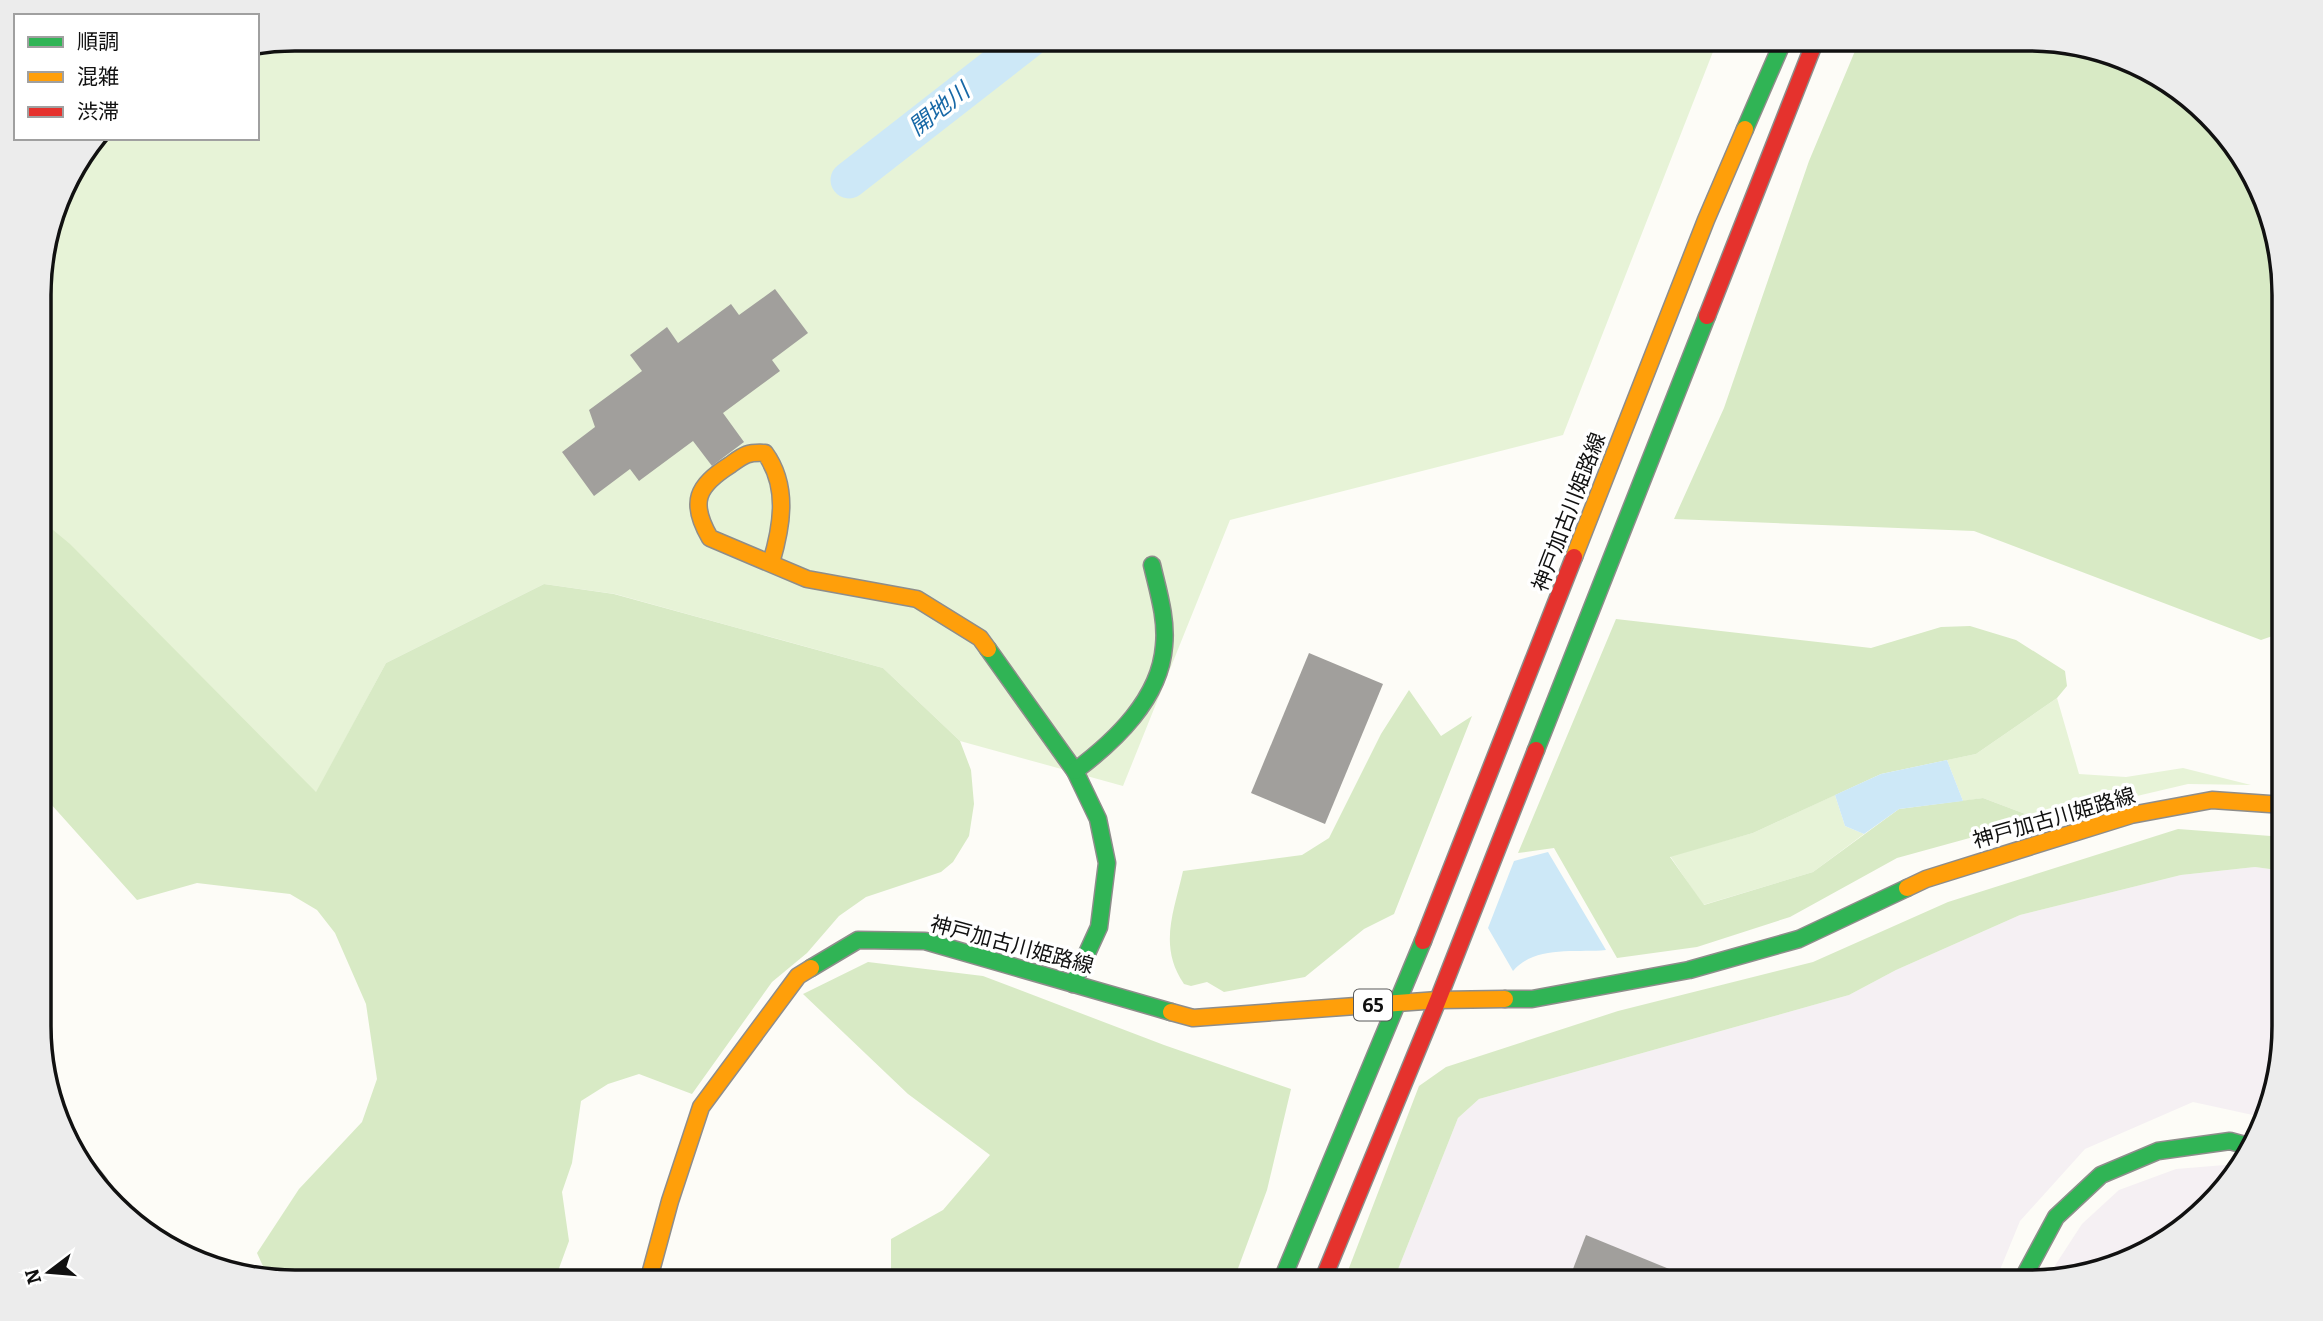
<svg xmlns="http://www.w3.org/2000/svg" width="2323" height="1321" viewBox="0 0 2323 1321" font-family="Bitter,'Noto Sans JP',serif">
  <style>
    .industrial { fill: #f5f0f3 }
    .green { fill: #e7f3d7 }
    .forest { fill: #d8eac5 }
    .water { fill: #cde8f7 }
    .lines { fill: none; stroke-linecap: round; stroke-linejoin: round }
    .river { stroke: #cde8f7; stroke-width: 37 }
    .building { fill: #a19f9c }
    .street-casing { stroke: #979795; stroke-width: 21 }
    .fast-casing { stroke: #8e8d8b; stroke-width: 19 }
    .slow-casing { stroke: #8e8d8b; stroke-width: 19 }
    .jam-casing { stroke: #8e8d8b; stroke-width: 19 }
    .street { stroke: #fffffe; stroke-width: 18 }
    .fast { stroke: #30b455; stroke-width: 16 }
    .slow { stroke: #ff9f0a; stroke-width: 16 }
    .jam { stroke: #e5322d; stroke-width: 16 }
    .labels { text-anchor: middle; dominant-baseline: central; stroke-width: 7; stroke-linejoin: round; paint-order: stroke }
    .shield { fill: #fff; stroke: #585858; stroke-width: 2 }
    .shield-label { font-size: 19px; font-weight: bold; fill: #111 }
    .street-label { font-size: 21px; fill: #111; stroke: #fff }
    .water-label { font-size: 23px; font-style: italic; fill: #1768a6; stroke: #fff }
    .rim { fill: none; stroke: #111; stroke-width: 3.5 }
  </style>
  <rect width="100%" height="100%" fill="#fdfcf7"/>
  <!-- industrial -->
  <g class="industrial">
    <path d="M2255,867L2284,871V1043L2262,1117L2193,1102L2085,1149L2020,1221L1995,1282H1393L1458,1118L1479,1099L1849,995L1896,970L2020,915L2181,875Z"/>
    <path d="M2237,1164L2240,1165L2170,1240L2049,1280L2056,1264L2082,1224L2119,1190L2176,1169Z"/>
  </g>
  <!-- green -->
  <g class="green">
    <path d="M295,39H1718L1563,435L1230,520L1123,786L960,741L883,668L615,594L544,584L386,663L316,793L41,558V262L65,181L98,138H257V46Z"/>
    <path d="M2057,698L2079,774L2126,777L2183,768L2251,785L2188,784L2039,819L1983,798L1963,801L1947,760L1976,754Z"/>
    <path d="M1835,795L1845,826L1864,834L1813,872L1703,905L1670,856L1753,833Z"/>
  </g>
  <!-- forest -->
  <g class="forest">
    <path d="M1860,39H2029L2156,73L2242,153L2284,277V632L2261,640L1974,531L1674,519L1724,408L1809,161Z"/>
    <path d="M41,520L70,544L316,792L386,663L544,584L614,594L883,668L960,741L971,770L974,804L969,836L953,862L941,872L866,897L839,916L807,953L772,982L692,1094L639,1074L608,1084L581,1101L572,1163L562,1192L569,1241L554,1282H294L267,1275L257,1253L299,1189L362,1122L377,1079L366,1004L335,933L317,910L290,894L197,883L137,900L41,793Z"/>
    <path d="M1616,619L1871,648L1941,627L1970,626L2016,640L2065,671L2067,686L2057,698L1976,754L1881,774L1753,833L1670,857L1704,905L1813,872L1899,809L1983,798L2039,819L1897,858L1790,917L1697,947L1617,958L1554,848L1518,853Z"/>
    <path d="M1409,690L1441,736L1472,716L1394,914L1364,929L1305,977L1224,992L1207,982L1191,986L1184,984C1158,946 1174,912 1183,871L1302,855L1329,838L1381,734Z"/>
    <path d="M2178,829L2284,837V871L2255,867L2181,875L2020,915L1896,970L1849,995L1479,1099L1458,1118L1393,1282H1354L1349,1268L1419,1086L1446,1067L1618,1011L1813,962L1948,902Z"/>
    <path d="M868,962L983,976L1164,1045L1291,1089L1267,1190L1233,1282H891V1239L943,1210L990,1155L908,1094L803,994Z"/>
  </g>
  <!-- water -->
  <g class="water">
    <path d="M1947,760L1963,801L1899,809L1864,834L1845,826L1835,795L1881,774Z"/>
    <path d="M1548,852L1606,950C1576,953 1535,945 1513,971L1488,928L1514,861Z"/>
  </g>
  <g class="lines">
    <!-- river -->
    <path class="river" d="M849,180L1030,39"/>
  </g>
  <!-- building -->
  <g class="building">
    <path d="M775,289L808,333L772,360L780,371L723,413L744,442L712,466L693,441L639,481L630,469L594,496L562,452L595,427L589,410L642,371L630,355L667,327L678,343L731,304L739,315Z"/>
    <path d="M1309,653L1383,684L1325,824L1251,793Z"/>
    <path d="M1586,1235L1701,1282H1568Z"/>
  </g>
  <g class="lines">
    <defs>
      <path id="street" d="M78,1158L99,1185"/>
      <g id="fast">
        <path d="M1745,129L1784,39"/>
        <path d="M988,649L1075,771L1098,819L1107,863L1099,927L1073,984"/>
        <path d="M1536,750L1707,316"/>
        <path d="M1075,771C1115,741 1160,699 1164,646C1167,619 1158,591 1152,565"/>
        <path d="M811,968L858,940L925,941L1171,1012"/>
        <path d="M1505,999H1532L1689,970L1799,939L1907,888"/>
        <path d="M1281,1282L1423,941"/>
        <path d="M2021,1282L2056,1217L2101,1175L2158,1151L2230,1141L2252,1147"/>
      </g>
      <g id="slow">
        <path d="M1574,557L1706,220L1745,129"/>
        <path d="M771,563C782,526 789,486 765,453C747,452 744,455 730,465C697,486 689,502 710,538L807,579L917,599L980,638L988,649"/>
        <path d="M1907,888L1926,879L2131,815L2212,800L2284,805"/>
        <path d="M1171,1012L1193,1018L1438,1000L1505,999"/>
        <path d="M648,1282L670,1201L701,1107L798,976L811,968"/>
      </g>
      <g id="jam">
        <path d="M1707,316L1816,39"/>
        <path d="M1423,941L1574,557"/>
        <path d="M1322,1282L1438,1000L1536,750"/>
      </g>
    </defs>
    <!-- street casing -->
    <use href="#street" class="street-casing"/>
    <!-- fast casing -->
    <use href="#fast" class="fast-casing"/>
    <!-- slow casing -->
    <use href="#slow" class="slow-casing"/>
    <!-- jam casing -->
    <use href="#jam" class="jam-casing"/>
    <!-- street -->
    <use href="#street" class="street"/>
    <!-- fast -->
    <use href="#fast" class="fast"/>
    <!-- slow -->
    <use href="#slow" class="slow"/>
    <!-- jam -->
    <use href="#jam" class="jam"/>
  </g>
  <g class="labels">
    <!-- shield labels -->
    <rect class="shield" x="1354" y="989.5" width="38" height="31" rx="5"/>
    <g class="shield-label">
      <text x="1373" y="1005">65</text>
    </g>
    <!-- street labels -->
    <g class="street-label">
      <text transform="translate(1569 512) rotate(-69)">神戸加古川姫路線</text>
      <text transform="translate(2054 818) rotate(-16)">神戸加古川姫路線</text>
      <text transform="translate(1012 945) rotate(15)">神戸加古川姫路線</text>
    </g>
    <!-- water labels -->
    <g class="water-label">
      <text transform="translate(939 109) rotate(-38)">開地川</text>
    </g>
  </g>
  <!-- crop -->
  <path d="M0 0H2323V1321H0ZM295 51H2028A244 244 0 0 1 2272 295V1026A244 244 0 0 1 2028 1270H295A244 244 0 0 1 51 1026V295A244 244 0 0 1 295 51Z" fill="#ececec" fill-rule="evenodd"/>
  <path class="rim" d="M295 51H2028A244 244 0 0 1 2272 295V1026A244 244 0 0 1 2028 1270H295A244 244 0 0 1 51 1026V295A244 244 0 0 1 295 51Z"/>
  <!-- legend -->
  <rect x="14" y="14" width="245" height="126" fill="#ffffff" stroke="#a0a0a0" stroke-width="2"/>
  <rect x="28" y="37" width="35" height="10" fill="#30b455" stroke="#a0a0a0" stroke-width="2"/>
  <text x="77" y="49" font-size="21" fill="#111111">順調</text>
  <rect x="28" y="72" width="35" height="10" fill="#ff9f0a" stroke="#a0a0a0" stroke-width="2"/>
  <text x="77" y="84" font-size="21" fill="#111111">混雑</text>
  <rect x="28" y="107" width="35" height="10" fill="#e5322d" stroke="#a0a0a0" stroke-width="2"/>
  <text x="77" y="119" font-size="21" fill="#111111">渋滞</text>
  <!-- north arrow -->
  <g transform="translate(49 1272) rotate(254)" stroke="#ffffff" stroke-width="5" paint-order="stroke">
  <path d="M0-5L12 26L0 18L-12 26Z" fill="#111111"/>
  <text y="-10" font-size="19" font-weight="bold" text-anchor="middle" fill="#111111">N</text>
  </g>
</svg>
